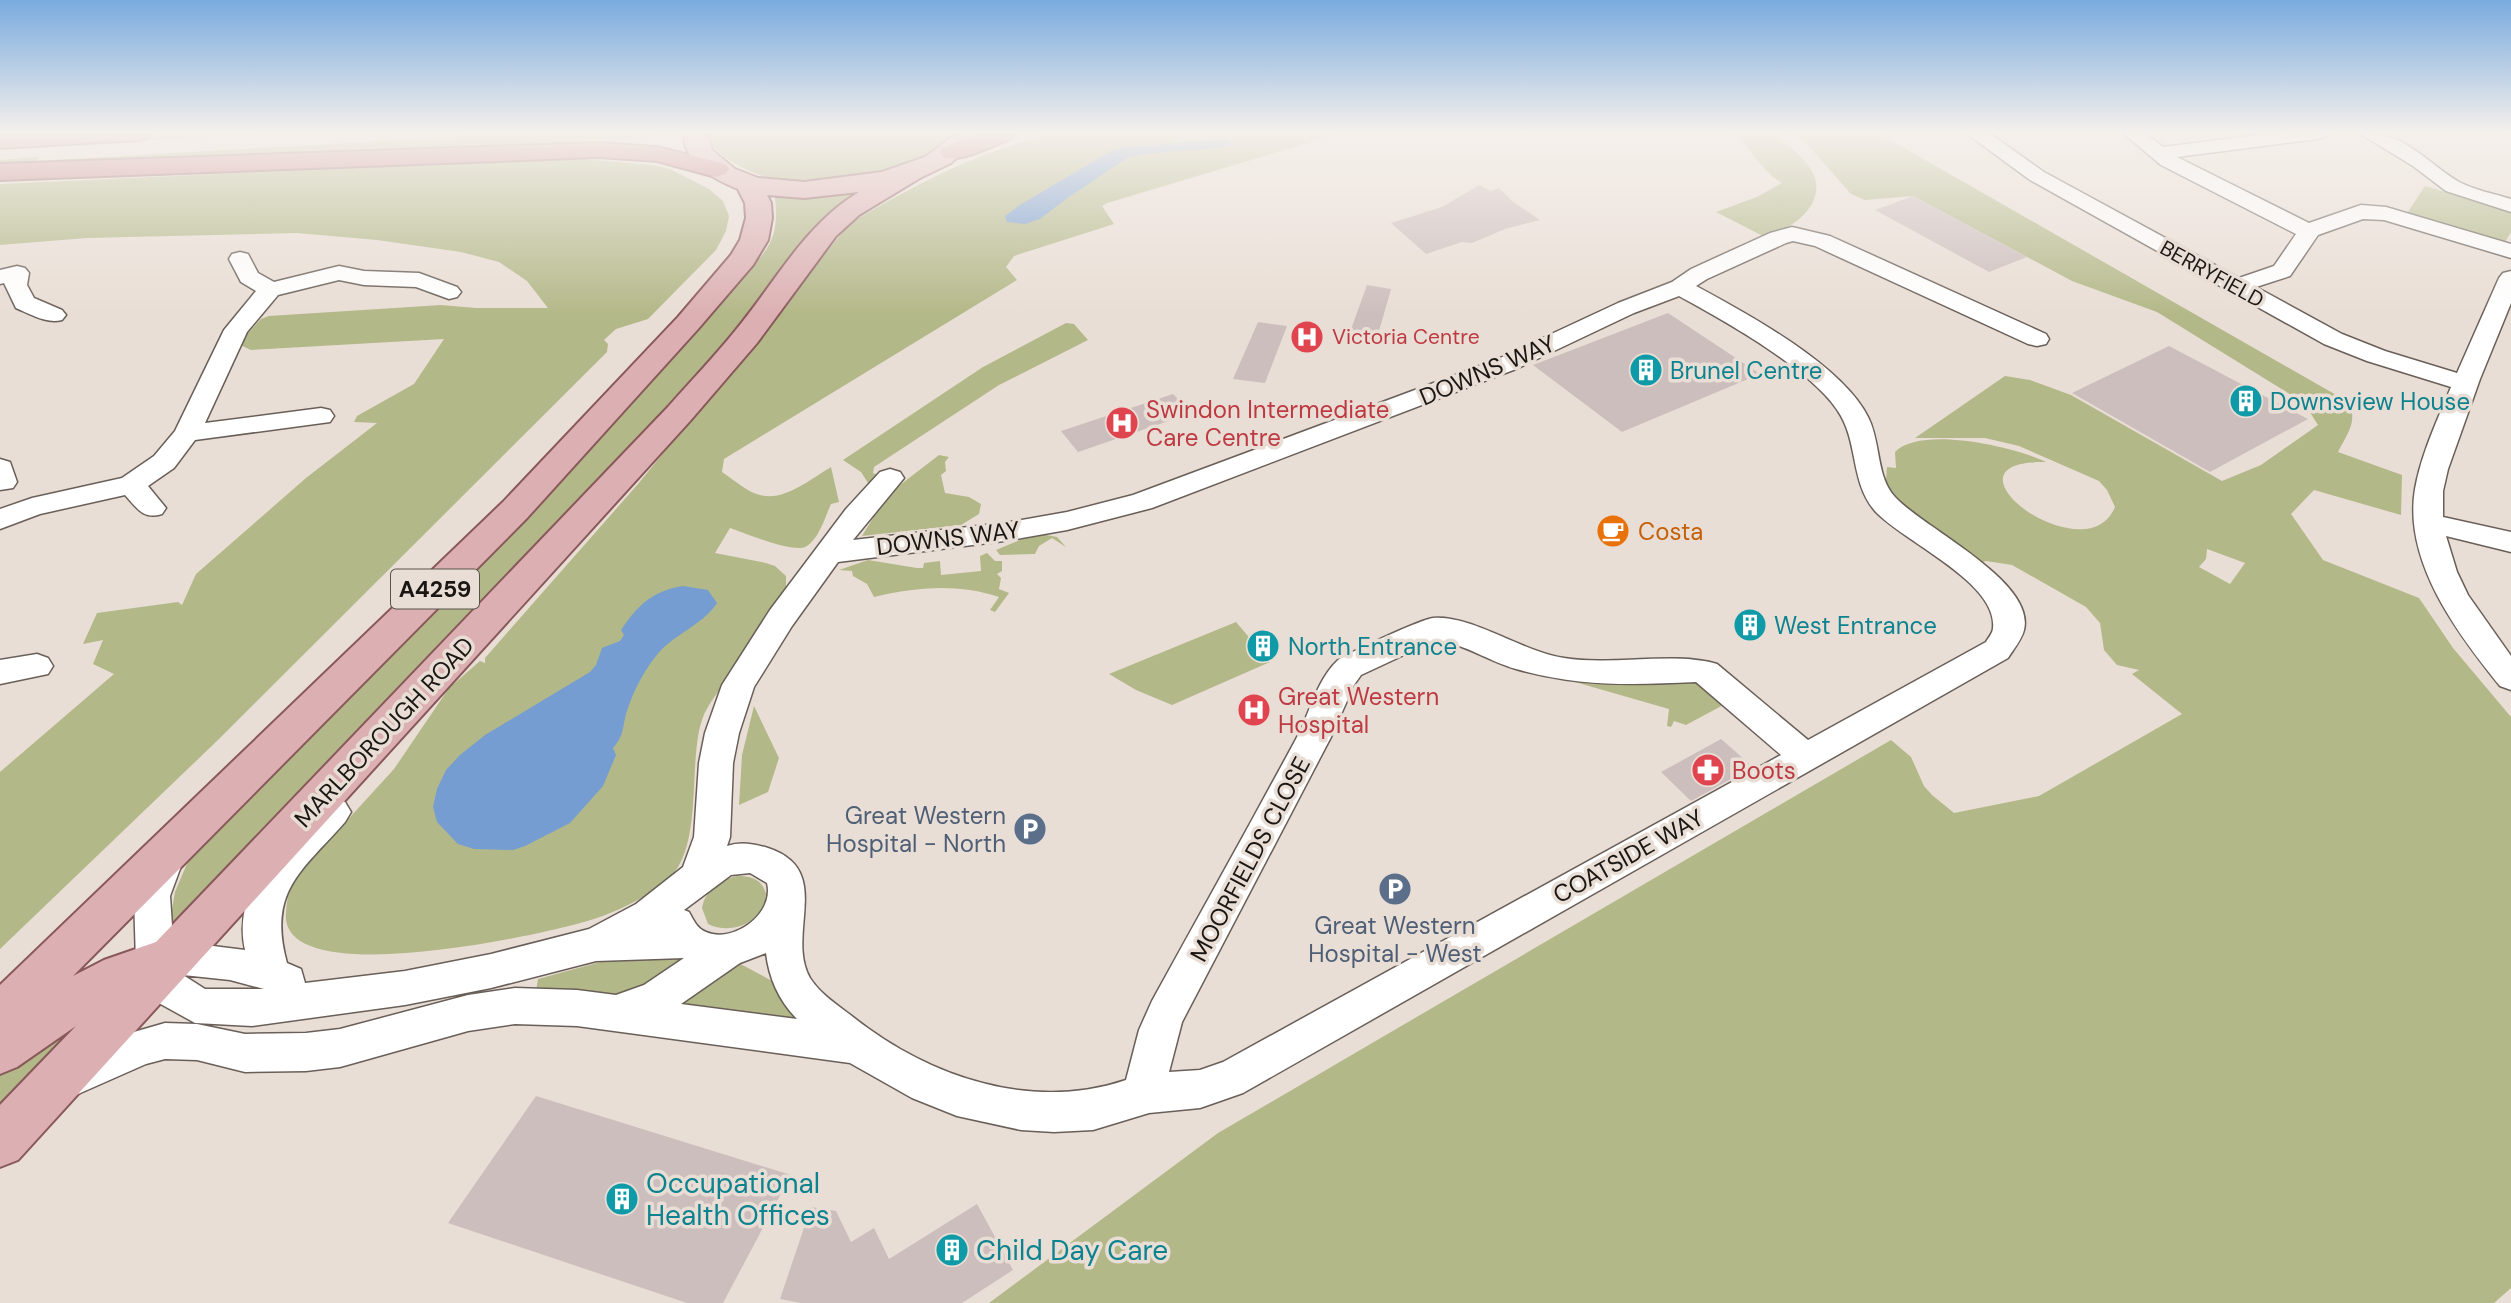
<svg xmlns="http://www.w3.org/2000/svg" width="2511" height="1303" viewBox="0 0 2511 1303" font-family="'DM Sans',sans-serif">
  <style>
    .green { fill: #b3b888; fill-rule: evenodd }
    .water { fill: #759dd1 }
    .building { fill: #ccbebd }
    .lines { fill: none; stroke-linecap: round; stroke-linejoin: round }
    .minor-casing { stroke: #695f58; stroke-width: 3 }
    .major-casing { stroke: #89585a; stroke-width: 4 }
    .highway-casing { stroke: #89585a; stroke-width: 4 }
    .minor { fill: #fff; fill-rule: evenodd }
    .major { fill: #dcb0b3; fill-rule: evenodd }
    .highway { fill: #c57c80; fill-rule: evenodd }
    .labels { text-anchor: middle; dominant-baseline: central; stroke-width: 7; stroke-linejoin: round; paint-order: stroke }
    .far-street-label { font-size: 21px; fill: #1a1613; stroke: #e9ded5 }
    .far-health-label { font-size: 21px; fill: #be3a42; stroke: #e9ded5; text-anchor: start }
    .shield { fill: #e9ded5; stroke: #58524d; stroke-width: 2 }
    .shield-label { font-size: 23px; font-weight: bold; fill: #1a1613 }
    .street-label { font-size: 24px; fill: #1a1613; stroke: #e9ded5 }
    .culture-label { font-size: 24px; fill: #0d838f; stroke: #e9ded5; text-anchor: start }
    .health-label { font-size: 24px; fill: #be3a42; stroke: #e9ded5; text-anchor: start }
    .food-label { font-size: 24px; fill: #c56008; stroke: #e9ded5; text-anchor: start }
    .service-label { font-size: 24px; fill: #4e5e75; stroke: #e9ded5; text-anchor: end }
    .near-culture-label { font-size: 28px; fill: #0d838f; stroke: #e9ded5; text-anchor: start }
  </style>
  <rect width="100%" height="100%" fill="#e9ded5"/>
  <!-- green -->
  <g class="green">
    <path d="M222,133H282L0,149V145Z"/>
    <path d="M519,133H660L642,139L598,141L596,145L0,169V160L40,157L36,161Z"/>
    <path d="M708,133H960C928,170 875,174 830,179C818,181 804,184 792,183C772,180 753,174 736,164C723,157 711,148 708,133Z"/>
    <path d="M1059,133H1341L1107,203L1102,206L1114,224L1014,256L1006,267L1017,280L724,459L722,472C733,479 747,492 760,495C784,502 812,478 831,467L839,502L831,504C825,517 819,540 805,547C792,553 745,533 730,528L715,553L766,563L775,566L786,576V591C768,619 749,647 730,675C721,689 707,704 702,720C687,765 705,851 665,882C644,898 619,911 594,919C552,933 277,995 286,912C287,896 291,885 300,872L394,769L449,688L480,661L485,663V658L638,484L850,223C915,185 985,147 1059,133Z"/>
    <path d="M1731,133H1772C1785,144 1804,156 1812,171C1829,203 1792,231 1763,236L1716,212L1757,197L1782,183C1758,169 1750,143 1731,133Z"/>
    <path d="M1792,133H1878L2345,400C2361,417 2347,434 2338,452L2402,475L2401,515L2314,490L2291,514L2323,560L2419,598L2453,648L2511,717V1288L2494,1303H989L1218,1133L1891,740L1911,757L1924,786L1932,795L1954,813L2039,796L2182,714L2132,674L2139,670L2117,665L2104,650L2100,623L2086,607L2012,565L1986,561L1980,563L1885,493L1887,467L1896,468L1895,452C1921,425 2015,447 2046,462C1928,460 2086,577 2115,507L2107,490L2099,481L2019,446L1985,438H1915L2005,376L2030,380L2071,395L2222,481L2261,465L2318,425L2304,403L2157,312L2072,281L1913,196L1865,200L1851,194L1807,144ZM2207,549L2245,563L2230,584L2199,567L2206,559Z"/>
    <path d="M570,158L653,165L670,169L709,189L723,201L729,216L726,231L716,250L648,319L616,329L604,340L608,344L607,352L219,739L0,949V772L114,674L93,664L103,640L83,644L97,613L178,602L182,605L196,574L306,478L377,423L354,422L357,416L414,384L444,339L251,350L238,344L261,319L269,316L441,305L476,308H548L527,281L499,262L461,252L377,240L297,233L87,238L0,245V184Z"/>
    <path d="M2425,186L2511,211V232L2504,244L2406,215Z"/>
    <path d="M859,194L814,229L720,352L187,920L170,921L175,892L189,859L573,467L763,254C777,236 777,219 775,197L817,198Z"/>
    <path d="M1066,323L1074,324L1088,340L999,385L874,467L873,473L878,475L868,483L861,472L843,460L983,367Z"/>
    <path d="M939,455L949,457L945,462L946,471L941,475L945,493L969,497L981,504L979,514L961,525L862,536L887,495Z"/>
    <path d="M1041,534L1057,537L1066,547L1052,538L1039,546L1035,554L1000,555L996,550L1027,537Z"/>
    <path d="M987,553L995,561H1002V571L997,574L1001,578L999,589L1009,593L995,612L990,610L999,597C957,583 916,587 874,597L867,584L853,576L852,571L839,570L868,560L917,568H923L924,563L940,561L941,575L981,571L980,556Z"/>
    <path d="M1236,622L1270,662L1172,705L1136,690L1109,674Z"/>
    <path d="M1540,672L1681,678L1703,683L1727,703L1686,725L1674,721L1671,727L1667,726L1669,709Z"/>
    <path d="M754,706L779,758L768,792L739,805L742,755Z"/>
    <path d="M737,876C751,876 762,879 766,894C764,922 732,936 708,924L702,908C705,890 720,880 737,876Z"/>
    <path d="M693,957L643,997H535L538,979L611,959Z"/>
    <path d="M733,960L776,983L809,1022L665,1004Z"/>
    <path d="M89,1014L0,1123V1062Z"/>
  </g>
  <!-- water -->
  <g class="water">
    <path d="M1228,139L1232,144L1223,147L1144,154L1127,158L1066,199L1040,219L1025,224L1007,222L1005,216L1020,205L1109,152L1124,147Z"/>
    <path d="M683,586L708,590L717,603C702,626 673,634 656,656C643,672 632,694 626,714C622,730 624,735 613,748L616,755L603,786L570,823L525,846L513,850L474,849L458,844L437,822L433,807L437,789L446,770L460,755L485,735L590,672L596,665L602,648L620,641L624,635L621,630C638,605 652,591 683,586Z"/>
  </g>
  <!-- building -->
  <g class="building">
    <path d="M1479,185L1491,191L1499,188L1512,201L1540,220L1505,229L1472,243L1462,242L1426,254L1391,223L1442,207Z"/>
    <path d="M1913,196L2027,257L1989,272L1875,210Z"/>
    <path d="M1367,285L1391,289L1379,331L1346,343Z"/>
    <path d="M1668,313L1760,374L1622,432L1533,365Z"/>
    <path d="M1258,322L1287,326L1265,383L1233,379Z"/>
    <path d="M2169,346L2308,419L2210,472L2072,393Z"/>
    <path d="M1173,394L1192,413L1078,452L1061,431Z"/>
    <path d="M1721,739L1753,767L1691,801L1661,772Z"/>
    <path d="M536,1096L791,1175L723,1303H687L448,1223Z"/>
    <path d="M977,1204L1013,1270L962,1303H801L780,1299L811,1207L836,1211L851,1242L874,1228L889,1259Z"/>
  </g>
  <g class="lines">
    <defs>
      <g id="minor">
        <path d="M1966,133H1989L2044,172L2239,278L2274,266L2296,234L2161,165L2123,133H2145L2163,147L2273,133H2328L2325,137L2318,139L2177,157L2309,223L2361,205L2386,207L2511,244V258L2384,220L2363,219L2318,235L2290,276L2256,287L2342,334L2385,351L2457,373L2499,278L2503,273L2511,271V303L2480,379L2448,469L2443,491V517L2511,532V552L2446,536L2457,572L2468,595L2511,656V690L2500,686C2457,633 2403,561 2415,489C2421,454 2438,419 2451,387L2367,361L2324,344L2030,180Z"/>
        <path d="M2359,133C2406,132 2423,160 2459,182C2474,190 2495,194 2511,199V212L2446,191L2413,166Z"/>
        <path d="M1792,227L1830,236L2046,334L2049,339L2046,344L2037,346L2028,344L1815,246L1793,241L1786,243L1707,279L1696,286C1748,314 1842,365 1868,417C1881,442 1876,477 1895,497C1923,528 2036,581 2024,630C2022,639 2013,650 2008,658L1243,1093L1200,1108L1149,1113L1093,1130L1054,1132L1021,1130L957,1116L912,1098L850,1063L577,1026L515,1024L468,1031L340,1067L306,1071L245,1072L197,1060L165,1059L146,1064L69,1098L54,1093L48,1079L54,1065L127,1034L165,1023L197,1024L245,1034L306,1033L340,1029L468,995L515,988L577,990L616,995L644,985L684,958L596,961L491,988L405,1005L252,1026L195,1023L157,1002L136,962L134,896L153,847L166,843L179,847L184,858L170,896L173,941L245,950C231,887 283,844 321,802L333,798L345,802L351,812L345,822C302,871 267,891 287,963L301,969L305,983L405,971L491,954L589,929L636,904L683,867L694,837L699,763L705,733L722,685L770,610L846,509L880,472L890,469L900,472L904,478L853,540L1004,523L1067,512L1133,495L1498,359L1618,303L1672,282L1691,269L1770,233ZM1679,296C1723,320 1817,372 1841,416C1858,446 1851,483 1875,511C1902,541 1998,582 1993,628C1993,633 1988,638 1986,642L1808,740L1717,664C1674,651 1613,666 1564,658C1522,652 1473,615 1433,618C1422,619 1345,654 1337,661C1316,681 1309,716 1295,741C1248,828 1200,914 1152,1001L1139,1030L1126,1080C1031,1112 929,1077 853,1017C839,1006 820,994 810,978C785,934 835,870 768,848C754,844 741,841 727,846L730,837L733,763L739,733L754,687L792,626L838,562L1004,541L1067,530L1152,508L1516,369L1634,313ZM1436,640C1465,644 1488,661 1516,669C1581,687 1631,685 1696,682L1781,755L1223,1062L1200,1070L1169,1072L1182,1022L1331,737L1354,685L1361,675ZM750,873L767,883C775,913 734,944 706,932C697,929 693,919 689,912L684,910L731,875ZM766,953C769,978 779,1001 797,1019L681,1004L740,963ZM183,975L230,980L264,989H205Z"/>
        <path d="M240,252L248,254L258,273L274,282L339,266L364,271L419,273L457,287L461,292L457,297L449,299L416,287L364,285L339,280L278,295L247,332L205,423L321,408L330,410L334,416L330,422L195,440L174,468L148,486L166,508L162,514C143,520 137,508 125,495L40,514L0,529V509L32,498L122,478L154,456L175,431L224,330L256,291L241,282L229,259L232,254Z"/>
        <path d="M17,266L25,268L29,273L27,285L34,298L62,310L66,315L62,320C46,324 30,314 16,308L4,283L0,284V270Z"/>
        <path d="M0,459L10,462L17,482L13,488L0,490Z"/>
        <path d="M37,654L48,658L53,666L48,674L0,684V660Z"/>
      </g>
      <path id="major" d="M684,133H708L712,150L735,169L758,178L804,182L882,172L925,157L957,133H982L951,163L920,178L859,215L836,236L757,343L690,421L18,1160L0,1167V1105L76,1026L17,1067L0,1074V985L503,502L678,317L731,255L740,240L746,218L745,203L738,189C714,179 683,163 684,133ZM859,192C804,225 775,283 735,331C714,357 690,382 668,407L156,942L104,960L73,976L527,518L698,329L753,265L768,240L772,218L771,203L767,195L804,198Z"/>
      <g id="highway">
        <path d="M151,133L148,138L139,140L0,148V134Z"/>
        <path d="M981,133H1015L1012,138C992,146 964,162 943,157L940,152L943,147Z"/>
        <path d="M598,143L657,147L725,164L729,169L725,174L716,177L657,161L598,157L0,180V164Z"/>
      </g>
    </defs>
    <!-- minor casing -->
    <use href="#minor" class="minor-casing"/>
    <!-- major casing -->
    <use href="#major" class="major-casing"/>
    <!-- highway casing -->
    <use href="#highway" class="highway-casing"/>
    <!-- minor -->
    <use href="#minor" class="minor"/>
    <!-- major -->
    <use href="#major" class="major"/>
    <!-- highway -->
    <use href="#highway" class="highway"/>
  </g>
  <!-- sky -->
  <linearGradient id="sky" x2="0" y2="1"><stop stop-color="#7aabdf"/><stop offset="0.42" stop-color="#f5f0ec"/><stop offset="1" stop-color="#f5f0ec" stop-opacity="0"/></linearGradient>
  <rect width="2511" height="315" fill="url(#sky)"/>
  <!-- icons -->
  <defs>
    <symbol id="hospital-disc" viewBox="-11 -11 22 22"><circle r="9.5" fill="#e0444e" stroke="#e9ded5"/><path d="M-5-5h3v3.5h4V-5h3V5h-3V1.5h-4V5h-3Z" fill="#fff"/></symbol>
    <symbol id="building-disc" viewBox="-11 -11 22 22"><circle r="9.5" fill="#0f9aa8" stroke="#e9ded5"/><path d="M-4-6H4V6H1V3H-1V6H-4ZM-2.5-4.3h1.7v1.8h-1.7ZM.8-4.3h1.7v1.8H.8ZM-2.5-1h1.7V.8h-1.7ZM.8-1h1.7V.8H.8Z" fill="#fff"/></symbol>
    <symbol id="cafe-disc" viewBox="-11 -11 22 22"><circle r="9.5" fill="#e8710a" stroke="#e9ded5"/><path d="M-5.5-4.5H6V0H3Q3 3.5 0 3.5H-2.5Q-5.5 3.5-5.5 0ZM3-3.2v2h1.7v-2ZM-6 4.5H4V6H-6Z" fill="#fff"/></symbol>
    <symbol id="pharmacy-disc" viewBox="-11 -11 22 22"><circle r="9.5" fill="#e0444e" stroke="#e9ded5"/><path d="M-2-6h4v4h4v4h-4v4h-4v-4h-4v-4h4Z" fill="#fff"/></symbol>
    <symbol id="parking-disc" viewBox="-11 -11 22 22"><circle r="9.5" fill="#5c6f8a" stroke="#e9ded5"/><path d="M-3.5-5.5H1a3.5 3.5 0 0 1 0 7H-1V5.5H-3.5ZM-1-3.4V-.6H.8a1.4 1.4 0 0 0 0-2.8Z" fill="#fff"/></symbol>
  </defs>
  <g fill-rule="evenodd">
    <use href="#hospital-disc" x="1288" y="318" width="38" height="38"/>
    <use href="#building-disc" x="1627" y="351" width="38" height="38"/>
    <use href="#building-disc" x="2227" y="382" width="38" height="38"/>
    <use href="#hospital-disc" x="1103" y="404" width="38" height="38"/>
    <use href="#cafe-disc" x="1594" y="512" width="38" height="38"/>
    <use href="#building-disc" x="1731" y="606" width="38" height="38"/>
    <use href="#building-disc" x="1244" y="627" width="38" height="38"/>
    <use href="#hospital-disc" x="1235" y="691" width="38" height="38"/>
    <use href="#pharmacy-disc" x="1689" y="751" width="38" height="38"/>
    <use href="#parking-disc" x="1011" y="810" width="38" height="38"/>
    <use href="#parking-disc" x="1376" y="870" width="38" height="38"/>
    <use href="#building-disc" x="603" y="1180" width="38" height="38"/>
    <use href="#building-disc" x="933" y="1231" width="38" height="38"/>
  </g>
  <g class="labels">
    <!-- far-street labels -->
    <g class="far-street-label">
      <text transform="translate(2212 274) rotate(29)">BERRYFIELD</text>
    </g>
    <!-- far-health labels -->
    <g class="far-health-label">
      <text x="1332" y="337">Victoria Centre</text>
    </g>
    <!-- shield labels -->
    <rect class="shield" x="391" y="569.5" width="88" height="39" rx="5"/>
    <g class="shield-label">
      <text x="435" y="589">A4259</text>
    </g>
    <!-- street labels -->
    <g class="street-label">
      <text transform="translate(1487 370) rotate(-23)">DOWNS WAY</text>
      <text transform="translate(948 538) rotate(-7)">DOWNS WAY</text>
      <text transform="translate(384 732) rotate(-47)">MARLBOROUGH ROAD</text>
      <text transform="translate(1628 856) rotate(-29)">COATSIDE WAY</text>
      <text transform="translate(1250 859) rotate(-62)">MOORFIELDS CLOSE</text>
    </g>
    <!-- culture labels -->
    <g class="culture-label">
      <text x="1670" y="370">Brunel Centre</text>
      <text x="2270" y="401">Downsview House</text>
      <text x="1774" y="625">West Entrance</text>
      <text x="1288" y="646">North Entrance</text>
    </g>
    <!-- health labels -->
    <g class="health-label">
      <text x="1146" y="409">Swindon Intermediate<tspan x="1146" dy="28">Care Centre</tspan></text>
      <text x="1278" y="696">Great Western<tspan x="1278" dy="28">Hospital</tspan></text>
      <text x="1732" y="770">Boots</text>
    </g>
    <!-- food labels -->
    <g class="food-label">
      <text x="1638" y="531">Costa</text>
    </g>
    <!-- service labels -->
    <g class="service-label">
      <text x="1006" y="815">Great Western<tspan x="1006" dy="28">Hospital - North</tspan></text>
      <text x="1395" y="925" text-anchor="middle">Great Western<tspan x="1395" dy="28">Hospital - West</tspan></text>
    </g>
    <!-- near-culture labels -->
    <g class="near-culture-label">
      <text x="646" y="1183">Occupational<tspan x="646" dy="32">Health Offices</tspan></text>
      <text x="976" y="1250">Child Day Care</text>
    </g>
  </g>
</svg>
